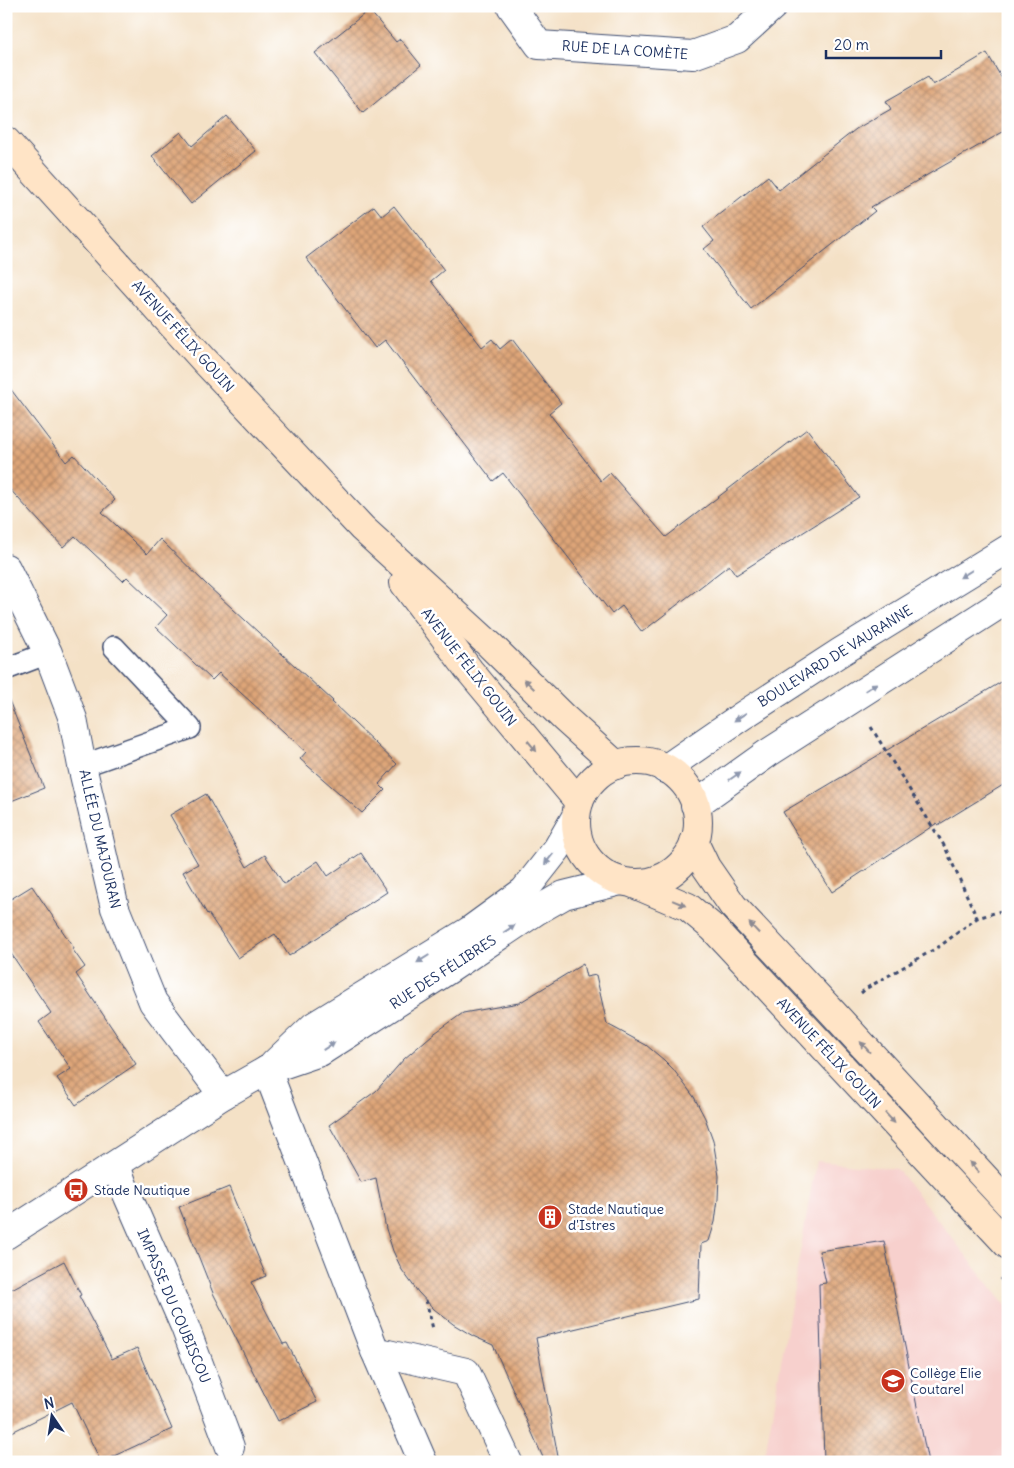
<svg xmlns="http://www.w3.org/2000/svg" width="1014" height="1468" viewBox="0 0 1014 1468" font-family="Delius,sans-serif">
  <style>
    .built { fill: #f7d0cd }
    .building { fill: url(#building-cross-hatch) }
    .lines { fill: none; stroke-linecap: round; stroke-linejoin: round }
    .service-casing { stroke: #3c4a6e; stroke-width: 24 }
    .minor-casing { stroke: #3c4a6e; stroke-width: 30 }
    .tertiary-casing { stroke: #3c4a6e; stroke-width: 30 }
    .secondary-casing { stroke: #3c4a6e; stroke-width: 30 }
    .path { stroke: #3c4a6e; stroke-width: 3; stroke-dasharray: 4 4; stroke-linecap: butt }
    .service { stroke: #fff; stroke-width: 21 }
    .minor { stroke: #fff; stroke-width: 28 }
    .tertiary { stroke: #fff; stroke-width: 28 }
    .secondary { stroke: #ffe4c6; stroke-width: 28 }
    .oneway { fill: #8d97ae }
    .oneway2 { fill: #8d8a92 }
    .labels { text-anchor: middle; dominant-baseline: central; stroke-width: 5; stroke-linejoin: round; paint-order: stroke }
    .street-label { font-size: 14px; fill: #1b2f5e; stroke: #fff }
    .poi-label { font-size: 14px; fill: #1b2f5e; stroke: #fff; text-anchor: start }
  </style>
  <defs>
    <pattern id="building-cross-hatch" width="8" height="8" patternUnits="userSpaceOnUse" patternTransform="scale(1.25)"><rect width="8" height="8" fill="#dea578"/><path d="M0 0l8 8M0 8l8-8" fill="none" stroke="#b38766"/></pattern>
  </defs>
  <rect width="100%" height="100%" fill="#fff"/>
  <filter id="ink" filterUnits="userSpaceOnUse"><feTurbulence type="fractalNoise" baseFrequency=".02" numOctaves="2"/><feDisplacementMap in="SourceGraphic" scale="10" xChannelSelector="R" yChannelSelector="G"/><feConvolveMatrix kernelMatrix="1 2 1 2 8 2 1 2 1" color-interpolation-filters="sRGB"/></filter>
  <filter id="wash" filterUnits="userSpaceOnUse"><feTurbulence type="fractalNoise" baseFrequency=".0096" numOctaves="4" result="noise"/><feDisplacementMap in="SourceGraphic" scale="20" xChannelSelector="R" yChannelSelector="G"/><feGaussianBlur stdDeviation="1.12" result="paint"/><feColorMatrix in="noise" values="0 0 0 0 0 0 0 0 0 0 0 0 0 0 0 0 0 1.4 0 .05"/><feComposite in="paint" operator="in"/></filter>
  <g filter="url(#wash)">
    <rect width="100%" height="100%" fill="#f4e1c6"/>
    <!-- built -->
    <path class="built" d="M816,1161L897,1169L1008,1308V1462H761L765,1454Z"/>
    <g id="blocks">
      <!-- building -->
      <g class="building">
        <path d="M369,10L396,42L400,39L421,65L363,113L315,53Z"/>
        <path d="M987,53L1008,89V129L871,207L875,211L751,309L704,249L714,241L703,227L768,176L779,190L856,129L891,109L886,101L928,77L933,85Z"/>
        <path d="M227,116L256,151L191,204L152,156L181,132L192,146Z"/>
        <path d="M374,206L382,216L394,206L444,270L431,281L482,347L492,339L500,349L512,339L561,403L549,413L601,481L610,473L666,537L807,429L859,497L736,575L729,565L642,632L622,606L612,614L503,473L493,481L385,340L375,348L306,258Z"/>
        <path d="M6,383L66,462L74,455L115,500L102,512L147,554L160,539L208,586L333,701L332,702L397,764L379,784L385,790L362,813L300,759L306,752L219,673L212,680L156,627L167,615L127,577L123,581L75,536L63,547L6,485Z"/>
        <path d="M1008,678V782L938,825L937,823L832,892L783,812Z"/>
        <path d="M6,698H8L44,788L6,803Z"/>
        <path d="M206,794L247,867L265,855L284,884L318,861L328,876L361,853L387,892L289,956L275,934L238,958L208,913L207,914L183,872L198,864L170,815Z"/>
        <path d="M32,886L74,948L73,950L85,967L76,974L136,1064L76,1105L57,1078L71,1069L39,1022L51,1013L6,946V902Z"/>
        <path d="M583,964L586,977L596,975L607,1024L646,1045L664,1060L673,1069L694,1097L705,1118L713,1140L719,1176L718,1199L715,1222L709,1241L701,1244L699,1299L536,1338L559,1462H545L493,1345L473,1336L453,1324L434,1309L418,1292L402,1270L393,1251L386,1229L376,1178L361,1182L329,1125L376,1091L404,1059L432,1035L463,1013L519,1003Z"/>
        <path d="M229,1187L266,1276L251,1282L283,1344L287,1343L317,1402L278,1421L213,1293L179,1207Z"/>
        <path d="M884,1241L928,1462H824L819,1284L826,1283L819,1251Z"/>
        <path d="M64,1261L81,1295L79,1296L112,1359L137,1348L172,1429L101,1462L72,1402L6,1435V1292Z"/>
      </g>
    </g>
  </g>
  <g filter="url(#ink)">
    <use href="#blocks" fill-opacity="0" stroke="#3c4a6e" stroke-width="1"/>
    <g class="lines">
      <defs>
        <g id="service">
          <path d="M6,669L48,653"/>
          <path d="M82,766L190,728L114,647"/>
        </g>
        <g id="minor">
          <path d="M511,6L539,45L693,55L737,39L773,6"/>
          <path d="M6,568L48,653L73,719L82,766L115,908L153,1002L223,1095"/>
          <path d="M274,1064L314,1026L469,931L524,891L557,849L575,818"/>
          <path d="M267,1070L375,1351L423,1462"/>
          <path d="M116,1165L123,1185L185,1327L230,1447"/>
          <path d="M6,1235L223,1095L267,1070L320,1052L448,970L536,911L564,895L621,881"/>
          <path d="M375,1351L466,1372L508,1462"/>
        </g>
        <g id="tertiary">
          <path d="M665,769L742,716L839,653L1008,549"/>
          <path d="M695,805L768,753L1008,599"/>
        </g>
        <g id="secondary">
          <path d="M6,141L204,360L362,528L490,645L564,718L616,765"/>
          <path d="M404,583L469,670L579,802"/>
          <circle cx="637" cy="822" r="61"/>
          <path d="M694,842L706,867L733,906L834,1014L1008,1203"/>
          <path d="M634,884L688,907L713,928L1008,1245"/>
        </g>
      </defs>
      <!-- service casing -->
      <use href="#service" class="service-casing"/>
      <!-- minor casing -->
      <use href="#minor" class="minor-casing"/>
      <!-- tertiary casing -->
      <use href="#tertiary" class="tertiary-casing"/>
      <!-- secondary casing -->
      <use href="#secondary" class="secondary-casing"/>
      <!-- path -->
      <g class="path">
        <path d="M871,727L945,847L977,918"/>
        <path d="M861,993L867,988L940,946L977,918L1008,909"/>
        <path d="M1000,1278L1008,1287"/>
        <path d="M426,1300L433,1329"/>
      </g>
      <!-- service -->
      <use href="#service" class="service"/>
      <!-- minor -->
      <use href="#minor" class="minor"/>
      <!-- tertiary -->
      <use href="#tertiary" class="tertiary"/>
      <!-- secondary -->
      <use href="#secondary" class="secondary"/>
    </g>
    <!-- one-way arrows -->
    <defs><path id="oneway-solid" d="M-6-.8H1V-3.2L6.5 0L1 3.2V.8H-6Z" transform="scale(1.25)"/></defs>
    <g class="oneway">
      <use href="#oneway-solid" transform="translate(966 574) rotate(148)"/>
      <use href="#oneway-solid" transform="translate(871 687) rotate(-33)"/>
      <use href="#oneway-solid" transform="translate(740 717) rotate(146)"/>
      <use href="#oneway-solid" transform="translate(735 776) rotate(-35)"/>
      <use href="#oneway-solid" transform="translate(549 859) rotate(128)"/>
      <use href="#oneway-solid" transform="translate(509 929) rotate(-34)"/>
      <use href="#oneway-solid" transform="translate(423 959) rotate(148)"/>
      <use href="#oneway-solid" transform="translate(329 1046) rotate(-33)"/>
    </g>
    <g class="oneway2">
      <use href="#oneway-solid" transform="translate(529 684) rotate(-136)"/>
      <use href="#oneway-solid" transform="translate(532 746) rotate(50)"/>
      <use href="#oneway-solid" transform="translate(679 903) rotate(23)"/>
      <use href="#oneway-solid" transform="translate(754 928) rotate(-133)"/>
      <use href="#oneway-solid" transform="translate(865 1047) rotate(-132)"/>
      <use href="#oneway-solid" transform="translate(890 1118) rotate(47)"/>
      <use href="#oneway-solid" transform="translate(974 1167) rotate(-133)"/>
    </g>
  </g>
  <!-- icons -->
  <defs>
    <symbol id="bus-disc" viewBox="-11 -11 22 22"><circle r="9.5" fill="#c8321e" stroke="#fff"/><path d="M-5-6H5V4H4V6H2V4H-2V6H-4V4H-5ZM-3.5-4V0h7V-4ZM-3.5 1.2v1.5H-2V1.2ZM2 1.2v1.5H3.5V1.2Z" fill="#fff"/></symbol>
    <symbol id="building-disc" viewBox="-11 -11 22 22"><circle r="9.5" fill="#c8321e" stroke="#fff"/><path d="M-4-6H4V6H1V3H-1V6H-4ZM-2.5-4.3h1.7v1.8h-1.7ZM.8-4.3h1.7v1.8H.8ZM-2.5-1h1.7V.8h-1.7ZM.8-1h1.7V.8H.8Z" fill="#fff"/></symbol>
    <symbol id="school-disc" viewBox="-11 -11 22 22"><circle r="9.5" fill="#c8321e" stroke="#fff"/><path d="M0-5L7-2L0 1L-7-2ZM-4 1L0 2.5L4 1V4Q0 6-4 4Z" fill="#fff"/></symbol>
  </defs>
  <g fill-rule="evenodd">
    <use href="#bus-disc" x="62" y="1176" width="28" height="28"/>
    <use href="#building-disc" x="536" y="1203" width="28" height="28"/>
    <use href="#school-disc" x="879" y="1367" width="28" height="28"/>
  </g>
  <g class="labels">
    <!-- street labels -->
    <g class="street-label">
      <text transform="translate(625 50) rotate(4)">RUE DE LA COMÈTE</text>
      <text transform="translate(183 336) rotate(48)">AVENUE FÉLIX GOUIN</text>
      <text transform="translate(835 656) rotate(-32)">BOULEVARD DE VAURANNE</text>
      <text transform="translate(469 667) rotate(52)">AVENUE FÉLIX GOUIN</text>
      <text transform="translate(100 839) rotate(77)">ALLÉE DU MAJOURAN</text>
      <text transform="translate(443 972) rotate(-33)">RUE DES FÉLIBRES</text>
      <text transform="translate(829 1053) rotate(47)">AVENUE FÉLIX GOUIN</text>
      <text transform="translate(174 1306) rotate(67)">IMPASSE DU COUBISCOU</text>
    </g>
    <!-- poi labels -->
    <g class="poi-label">
      <text x="94" y="1190">Stade Nautique</text>
      <text x="568" y="1209">Stade Nautique<tspan x="568" dy="16">d'Istres</tspan></text>
      <text x="910" y="1373">Collège Elie<tspan x="910" dy="16">Coutarel</tspan></text>
    </g>
  </g>
  <!-- margin -->
  <rect width="1014" height="1468" fill="none" stroke="#fff" stroke-width="25"/>
  <!-- north arrow -->
  <g transform="translate(52 1416) rotate(347)" stroke="#ffffff" stroke-width="4" paint-order="stroke">
  <path d="M0-4L9 19L0 12L-9 19Z" fill="#1b2f5e"/>
  <text y="-8" font-size="14" font-weight="bold" text-anchor="middle" fill="#1b2f5e">N</text>
  </g>
  <!-- scale -->
  <path d="M826 50v8h115v-8" fill="none" stroke="#1b2f5e" stroke-width="2.5"/>
  <text x="834" y="50" font-size="15" fill="#1b2f5e" stroke="#ffffff" stroke-width="4" paint-order="stroke">20 m</text>
</svg>
